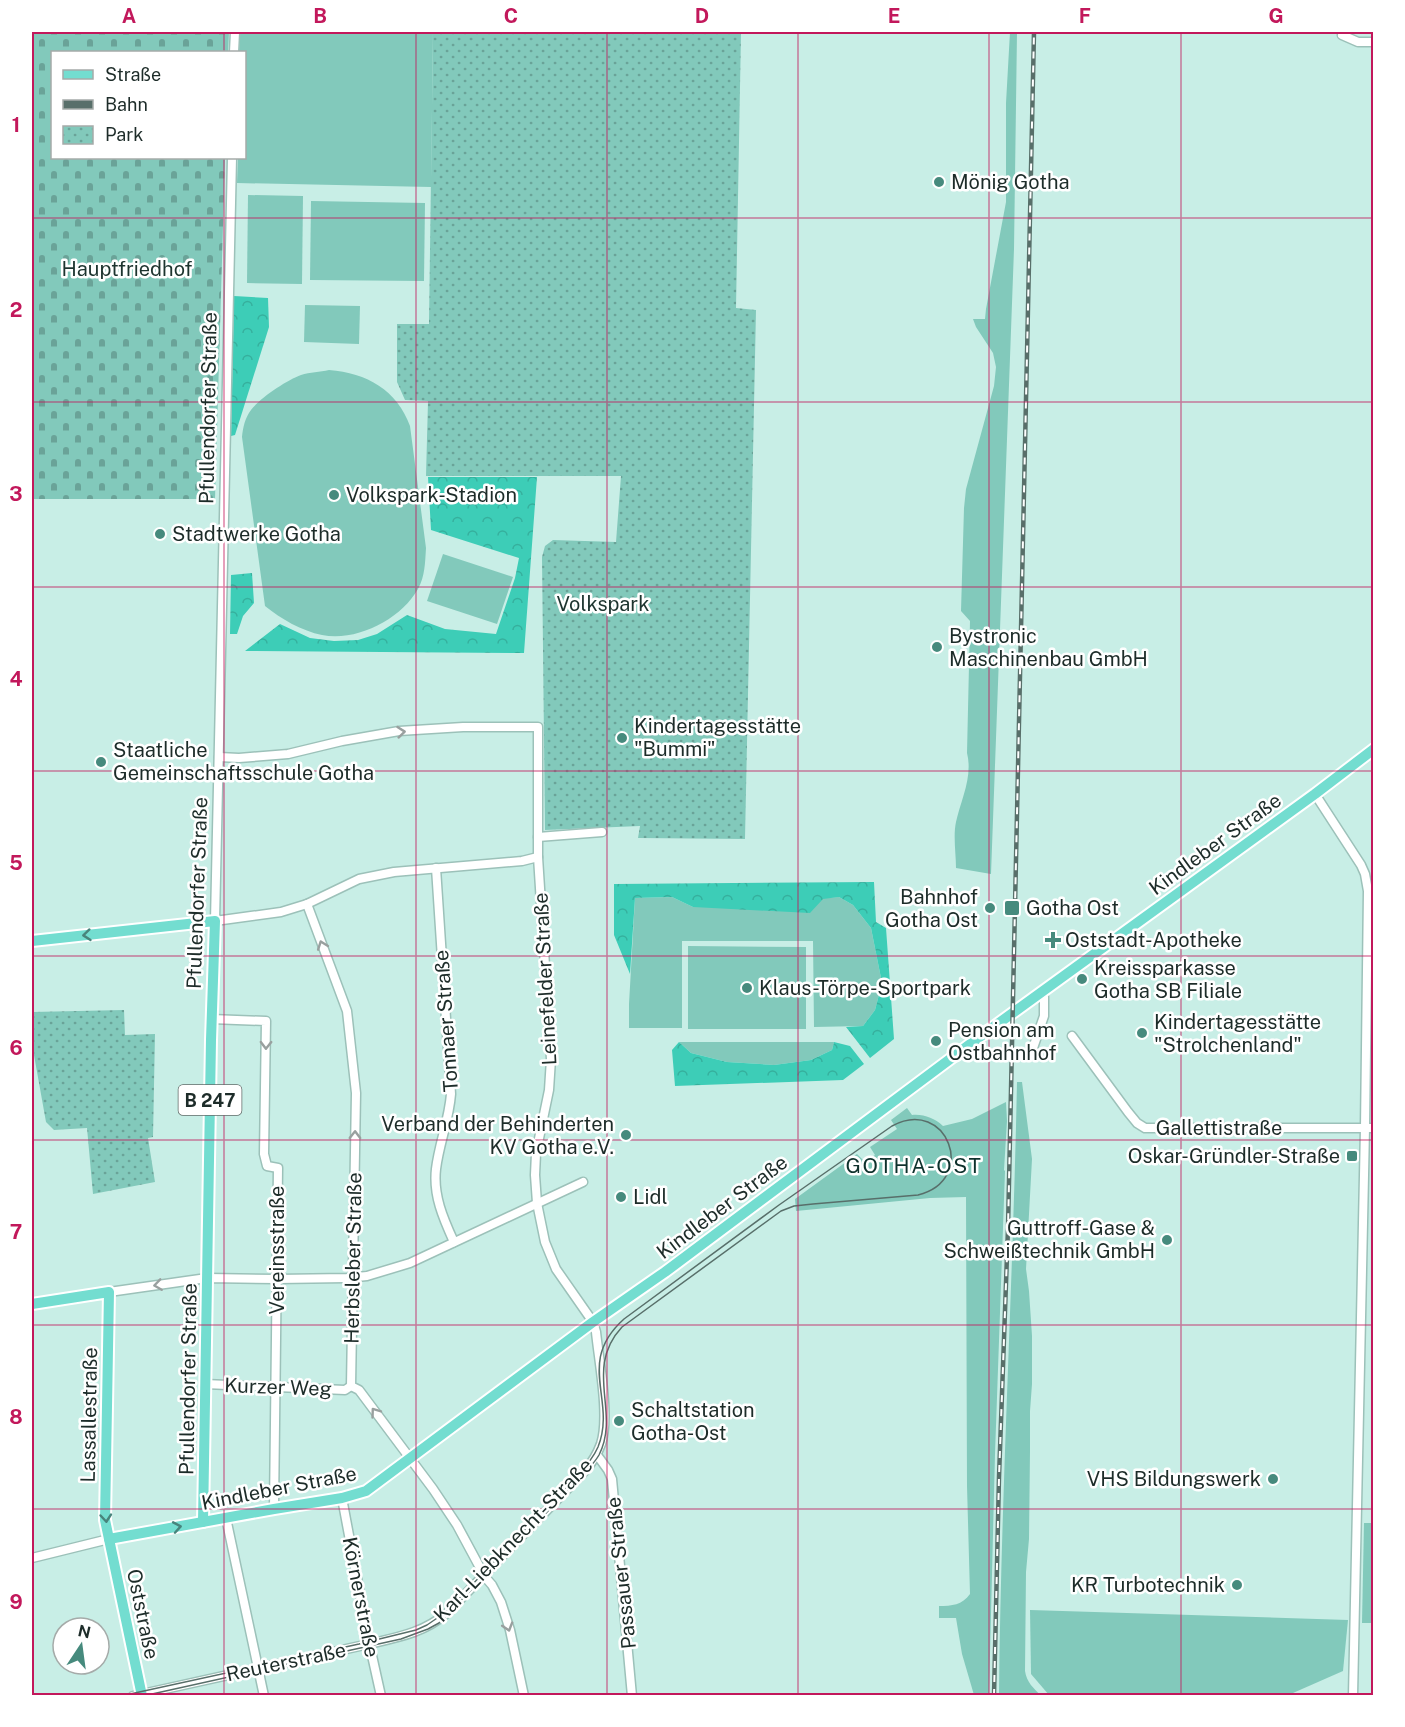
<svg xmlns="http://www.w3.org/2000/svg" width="1405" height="1727" viewBox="0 0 1405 1727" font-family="'Public Sans',sans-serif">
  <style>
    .grass { fill: #82c9bb }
    .forest { fill: url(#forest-crowns) }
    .cemetery { fill: url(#cemetery-stones) }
    .park { fill: url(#park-dots) }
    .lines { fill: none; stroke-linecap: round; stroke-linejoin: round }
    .minor-casing { stroke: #9cc1b9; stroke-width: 11 }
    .major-casing { stroke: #fff; stroke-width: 14 }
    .minor { stroke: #fff; stroke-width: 8 }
    .major { stroke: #73ddd0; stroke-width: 10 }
    .tram { stroke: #586f6a; stroke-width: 1.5 }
    .rail-casing { stroke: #586f6a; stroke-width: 4.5 }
    .rail { stroke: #fff; stroke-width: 2; stroke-dasharray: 7; stroke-linecap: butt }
    .oneway { stroke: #99a09f }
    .oneway2 { stroke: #48847c }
    .grid { fill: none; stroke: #c2185b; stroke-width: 1.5; stroke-opacity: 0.55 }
    .poi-dot { fill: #468a7d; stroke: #fff; stroke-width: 2 }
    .labels { text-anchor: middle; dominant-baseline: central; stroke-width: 5; stroke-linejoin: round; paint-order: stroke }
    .shield { fill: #fff; stroke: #616b69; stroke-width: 1.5 }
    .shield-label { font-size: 18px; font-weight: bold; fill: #1d2c29 }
    .poi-label { font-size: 20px; fill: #1d2c29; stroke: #fff; text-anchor: start }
    .park-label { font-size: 20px; fill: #1d342f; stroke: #fff }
    .street-label { font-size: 20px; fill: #1d2c29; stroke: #fff }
    .neighbourhood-label { font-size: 21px; letter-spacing: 1.5px; fill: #0e312c; stroke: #fff }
    .neatline { fill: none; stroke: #c2185b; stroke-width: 2 }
    .grid-label { font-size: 20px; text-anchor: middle; font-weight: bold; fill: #c2185b }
  </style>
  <defs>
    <pattern id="forest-crowns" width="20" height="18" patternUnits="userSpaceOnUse" patternTransform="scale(1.5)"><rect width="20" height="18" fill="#3dcdb7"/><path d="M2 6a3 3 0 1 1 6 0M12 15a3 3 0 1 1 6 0" fill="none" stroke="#35b09d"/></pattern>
    <pattern id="cemetery-stones" width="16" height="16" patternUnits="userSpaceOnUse" patternTransform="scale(1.5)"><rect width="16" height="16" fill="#82c9bb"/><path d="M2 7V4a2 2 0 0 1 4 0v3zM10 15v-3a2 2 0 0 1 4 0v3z" fill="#6aa398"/></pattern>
    <pattern id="park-dots" width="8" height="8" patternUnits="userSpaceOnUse" patternTransform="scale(1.5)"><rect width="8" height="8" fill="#82c9bb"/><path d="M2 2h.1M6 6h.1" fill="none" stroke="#6aa398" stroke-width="1.8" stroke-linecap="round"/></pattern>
  </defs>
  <rect width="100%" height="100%" fill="#c8eee6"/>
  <!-- grass -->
  <g class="grass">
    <path d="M240,32H433L431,187L237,183L238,158H244V52H239Z"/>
    <path d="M1010,32H1017L1014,249L991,874L956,868C956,854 953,836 956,822C961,799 973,777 967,753L970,621L961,611L964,508L966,489L994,386L996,367L993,353L976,327L973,319H985L986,309L1006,202V103Z"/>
    <path d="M248,195L303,196L302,284L247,283Z"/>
    <path d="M311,201L425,203L424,281L310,280Z"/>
    <path d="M305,305L360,306L359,344L304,342Z"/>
    <path d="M329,370C367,373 397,390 410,426L426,548C425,563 425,576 418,589C401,619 357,642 322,635C302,631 281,619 265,606L242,437C243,427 245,418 251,410C260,398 287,380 301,375C310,372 320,372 329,370Z"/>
    <path d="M443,554L513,577L497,624L427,601Z"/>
    <path d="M672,897L693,907L839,897L853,905L871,928L882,983L875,1010L863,1026L814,1027L813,941H682V1028H629V1004L635,898Z"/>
    <path d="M688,946L806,947V1029H688Z"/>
    <path d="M679,1042H834L832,1050L811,1060L774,1065L727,1062L691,1053Z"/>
    <path d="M1017,1082H1022L1032,1159L1026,1269L1029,1291L1032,1336V1384L1030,1411V1451L1029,1539L1026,1572L1025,1671C1027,1683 1033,1687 1041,1696L999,1695C1001,1491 1013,1286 1017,1082Z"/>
    <path d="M1006,1102L1007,1121L1004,1170L1005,1171L995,1454L989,1695H974L962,1654L956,1618H939V1606C952,1606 962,1605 970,1594L967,1486L966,1197L930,1198L796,1211L795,1199L857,1154L865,1162L875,1155L870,1147L897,1129L891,1120L907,1108L912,1115C924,1114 934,1118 943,1126L972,1119Z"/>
    <path d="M1364,1523H1373V1623H1362Z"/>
    <path d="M1030,1610L1348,1620L1343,1671L1293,1693L1277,1695H1049L1031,1674Z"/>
  </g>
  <!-- forest -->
  <g class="forest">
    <path d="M234,296L268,298L269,327L235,435L231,436Z"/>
    <path d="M428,477H537L524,653L245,651L280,624L310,638L334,641L358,640L377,634L407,615L445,629L496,634L515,578L519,558L431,530Z"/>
    <path d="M252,573L254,603L243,616L237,634H230L231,575Z"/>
    <path d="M874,882L876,922L886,928L894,1039L870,1058L846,1027L863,1026L875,1010L882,983L871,928L853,905L839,897L823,899L810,913L693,907L672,897L635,898L630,974L614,935V884Z"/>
    <path d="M679,1042L691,1053L727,1062L774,1065L811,1060L832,1050L834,1042L850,1046L864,1064L843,1080L675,1086L672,1050Z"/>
  </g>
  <!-- cemetery -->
  <path class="cemetery" d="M32,32H229L228,52H52V158H225L215,499H32Z"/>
  <!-- park -->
  <g class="park">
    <path d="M433,32H741L736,308L756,310L745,839L638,838L640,826L545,830L542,557L545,546L553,540L616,542L621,476H426L428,401L405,400L397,382V324H429Z"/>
    <path d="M124,1010L125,1035L155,1034L153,1137L148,1138L155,1182L93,1194L87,1128L54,1130L46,1122L32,1044V1012Z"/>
  </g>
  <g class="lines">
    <defs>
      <g id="minor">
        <path d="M1342,35L1358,42H1374"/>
        <path d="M234,52L235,32"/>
        <path d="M232,158L215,921L281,912L307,904L359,879L394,872L522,861L538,857"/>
        <path d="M1315,794L1361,865L1365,874L1368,891L1365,1128L1353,1696"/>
        <path d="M538,837L602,832"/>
        <path d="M436,868L451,1094C449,1120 439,1144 436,1169C433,1195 443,1218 454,1242"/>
        <path d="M307,904L347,1011L356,1093L351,1386L359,1390L433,1489L457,1525L485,1577L492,1585L501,1602L510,1630L524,1696"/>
        <path d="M211,1019L266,1021L264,1154L267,1166L278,1168L274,1509"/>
        <path d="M1072,1036L1128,1112L1137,1123L1145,1128H1374"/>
        <path d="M1032,1051L1044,1016V997"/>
        <path d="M109,1292L207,1278L277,1279L347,1278L367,1276L410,1263L583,1182"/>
        <path d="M205,1384L345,1390L351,1386"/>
        <path d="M597,1455L608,1470L612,1479L632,1696"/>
        <path d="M342,1498L369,1642L381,1696"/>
        <path d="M226,1518L264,1696"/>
        <path d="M32,1558L109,1539"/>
        <path d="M133,1696L369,1644C399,1637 423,1633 447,1613L584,1472C591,1464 597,1455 601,1444C610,1417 599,1362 596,1332L593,1322L556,1269L545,1242L537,1203L535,1175L536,1153L549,1090L551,1059L538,857V727H463L399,731L342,741L288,754L239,758L219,757"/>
      </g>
      <g id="major">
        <path d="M32,941L215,921L211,1040L203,1522"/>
        <path d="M32,1304L109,1292L105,1520L142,1696"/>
        <path d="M109,1539L274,1509L342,1498L366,1491L593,1322L665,1272L981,1036L1315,794L1374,749"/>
      </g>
    </defs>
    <!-- minor casing -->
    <use href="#minor" class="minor-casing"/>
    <!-- major casing -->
    <use href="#major" class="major-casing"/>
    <!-- minor -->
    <use href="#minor" class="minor"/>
    <!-- major -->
    <use href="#major" class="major"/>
    <!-- tram -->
    <path class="tram" d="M121,1696L359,1644L416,1630L427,1625L446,1612C477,1580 507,1548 538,1516C555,1499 589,1468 598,1447C617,1399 575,1363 624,1319L779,1205L892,1126C947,1096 979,1180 918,1195L813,1204L794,1206L781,1211L622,1327C583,1369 621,1412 599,1455C595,1462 589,1468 584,1474L439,1623L428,1629L401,1639L143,1696"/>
    <defs>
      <path id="rail" d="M994,1696L999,1477L1008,1228L1034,32"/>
    </defs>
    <!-- rail casing -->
    <use href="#rail" class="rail-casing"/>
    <!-- rail -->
    <use href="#rail" class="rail"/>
  </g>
  <!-- one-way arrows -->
  <defs><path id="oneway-chevron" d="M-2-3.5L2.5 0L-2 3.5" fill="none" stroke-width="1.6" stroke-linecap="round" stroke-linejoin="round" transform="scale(1.5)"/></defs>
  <g class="oneway">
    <use href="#oneway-chevron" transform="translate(401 732) rotate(-6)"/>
    <use href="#oneway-chevron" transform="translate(322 945) rotate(-110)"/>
    <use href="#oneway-chevron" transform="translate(266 1045) rotate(91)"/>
    <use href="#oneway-chevron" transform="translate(355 1135) rotate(-89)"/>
    <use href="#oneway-chevron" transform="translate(158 1285) rotate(172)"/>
    <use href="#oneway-chevron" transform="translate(375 1412) rotate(-126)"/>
    <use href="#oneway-chevron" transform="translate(508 1627) rotate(73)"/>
  </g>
  <g class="oneway2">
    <use href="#oneway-chevron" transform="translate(87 935) rotate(174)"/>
    <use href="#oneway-chevron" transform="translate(106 1518) rotate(85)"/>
    <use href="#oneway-chevron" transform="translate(177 1527) rotate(-10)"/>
  </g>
  <!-- grid -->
  <path class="grid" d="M224,32V52M416,32V1696M607,32V1696M798,32V1696M989,32V1696M1181,32V1696M224,158V1696M32,218H1374M32,402H1374M32,587H1374M32,771H1374M32,956H1374M32,1140H1374M32,1325H1374M32,1509H1374"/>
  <!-- markers -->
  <g class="poi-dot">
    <circle cx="939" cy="182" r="6"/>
    <circle cx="334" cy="495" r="6"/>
    <circle cx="160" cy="534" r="6"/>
    <circle cx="937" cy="647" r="6"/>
    <circle cx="622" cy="738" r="6"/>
    <circle cx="101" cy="762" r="6"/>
    <circle cx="990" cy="908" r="6"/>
    <rect x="1004" y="900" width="16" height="16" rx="3"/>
    <path d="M1050 931h6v6h6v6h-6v6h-6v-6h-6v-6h6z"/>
    <circle cx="1082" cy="979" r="6"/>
    <circle cx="747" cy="988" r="6"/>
    <circle cx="1142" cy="1033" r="6"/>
    <circle cx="936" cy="1041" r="6"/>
    <circle cx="626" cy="1135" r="6"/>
    <rect x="1346" y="1150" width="12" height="12" rx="3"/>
    <circle cx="621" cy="1197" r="6"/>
    <circle cx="1167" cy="1240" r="6"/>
    <circle cx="619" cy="1421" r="6"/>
    <circle cx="1273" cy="1479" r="6"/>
    <circle cx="1237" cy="1585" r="6"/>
  </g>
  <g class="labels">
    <!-- shield labels -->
    <rect class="shield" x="178.5" y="1085" width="63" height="30" rx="4.5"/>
    <g class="shield-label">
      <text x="210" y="1100">B 247</text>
    </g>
    <!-- poi labels -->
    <g class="poi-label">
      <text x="951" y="182">Mönig Gotha</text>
      <text x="346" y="495">Volkspark-Stadion</text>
      <text x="172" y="534">Stadtwerke Gotha</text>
      <text x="949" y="636">Bystronic<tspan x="949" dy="23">Maschinenbau GmbH</tspan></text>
      <text x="634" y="726">Kindertagesstätte<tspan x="634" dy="23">"Bummi"</tspan></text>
      <text x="113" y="750">Staatliche<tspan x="113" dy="23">Gemeinschaftsschule Gotha</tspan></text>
      <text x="978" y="897" text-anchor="end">Bahnhof<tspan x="978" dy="23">Gotha Ost</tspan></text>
      <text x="1026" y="908">Gotha Ost</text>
      <text x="1065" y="940">Oststadt-Apotheke</text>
      <text x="1094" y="968">Kreissparkasse<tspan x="1094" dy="23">Gotha SB Filiale</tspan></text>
      <text x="759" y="988">Klaus-Törpe-Sportpark</text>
      <text x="1154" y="1022">Kindertagesstätte<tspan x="1154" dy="23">"Strolchenland"</tspan></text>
      <text x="948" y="1030">Pension am<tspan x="948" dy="23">Ostbahnhof</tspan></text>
      <text x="614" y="1124" text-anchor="end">Verband der Behinderten<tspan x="614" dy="23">KV Gotha e.V.</tspan></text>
      <text x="1340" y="1156" text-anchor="end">Oskar-Gründler-Straße</text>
      <text x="633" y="1197">Lidl</text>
      <text x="1155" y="1228" text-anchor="end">Guttroff-Gase &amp;<tspan x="1155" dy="23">Schweißtechnik GmbH</tspan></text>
      <text x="631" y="1410">Schaltstation<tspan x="631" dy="23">Gotha-Ost</tspan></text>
      <text x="1261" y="1479" text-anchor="end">VHS Bildungswerk</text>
      <text x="1225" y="1585" text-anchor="end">KR Turbotechnik</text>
    </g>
    <!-- park labels -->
    <g class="park-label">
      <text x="127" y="269">Hauptfriedhof</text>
      <text x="603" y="604">Volkspark</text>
    </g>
    <!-- street labels -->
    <g class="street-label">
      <text transform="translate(208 408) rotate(-89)">Pfullendorfer Straße</text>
      <text transform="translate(1215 844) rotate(-36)">Kindleber Straße</text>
      <text transform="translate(197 893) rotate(-88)">Pfullendorfer Straße</text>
      <text transform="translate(545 979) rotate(-93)">Leinefelder Straße</text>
      <text transform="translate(446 1021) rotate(-94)">Tonnaer Straße</text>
      <text x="1219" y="1128">Gallettistraße</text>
      <text transform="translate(722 1207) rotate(-37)">Kindleber Straße</text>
      <text transform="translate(277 1250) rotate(-90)">Vereinsstraße</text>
      <text transform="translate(353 1258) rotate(-89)">Herbsleber Straße</text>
      <text transform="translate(188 1379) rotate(-89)">Pfullendorfer Straße</text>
      <text transform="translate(278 1387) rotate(2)">Kurzer Weg</text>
      <text transform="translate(89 1415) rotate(-89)">Lassallestraße</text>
      <text transform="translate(279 1488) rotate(-11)">Kindleber Straße</text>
      <text transform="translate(513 1540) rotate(-46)">Karl-Liebknecht-Straße</text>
      <text transform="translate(621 1573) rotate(-96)">Passauer Straße</text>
      <text transform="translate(361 1597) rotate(79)">Körnerstraße</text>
      <text transform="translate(143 1614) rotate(78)">Oststraße</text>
      <text transform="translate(286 1662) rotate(-12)">Reuterstraße</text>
    </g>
    <!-- neighbourhood labels -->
    <g class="neighbourhood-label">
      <text x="914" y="1165">GOTHA-OST</text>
    </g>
  </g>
  <!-- border -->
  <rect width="1405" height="1727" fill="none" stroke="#ffffff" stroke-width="66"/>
  <!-- legend -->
  <rect x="51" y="51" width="195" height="108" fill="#ffffff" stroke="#a5aba9" stroke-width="1.5"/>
  <rect x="63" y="70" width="30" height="9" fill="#73ddd0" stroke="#a5aba9" stroke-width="1.5"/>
  <text x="105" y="81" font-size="18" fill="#1d2c29">Straße</text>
  <rect x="63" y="100" width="30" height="9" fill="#586f6a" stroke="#a5aba9" stroke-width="1.5"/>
  <text x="105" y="111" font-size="18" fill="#1d2c29">Bahn</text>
  <rect x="63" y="126" width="30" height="18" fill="url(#park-dots)" stroke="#a5aba9" stroke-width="1.5"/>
  <text x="105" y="141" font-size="18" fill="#1d2c29">Park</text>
  <!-- north arrow -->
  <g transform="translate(81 1646) rotate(13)"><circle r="28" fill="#ffffff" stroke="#a5aba9" stroke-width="1.5"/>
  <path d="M0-4.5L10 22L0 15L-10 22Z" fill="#468a7d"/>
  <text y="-9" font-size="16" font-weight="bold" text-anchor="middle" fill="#1d2c29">N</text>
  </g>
  <rect x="33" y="33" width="1339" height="1661" class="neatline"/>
  <g class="grid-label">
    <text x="129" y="23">A</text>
    <text x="320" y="23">B</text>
    <text x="511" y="23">C</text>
    <text x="702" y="23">D</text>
    <text x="894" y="23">E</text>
    <text x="1085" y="23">F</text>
    <text x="1276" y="23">G</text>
    <text x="16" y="132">1</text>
    <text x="16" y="317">2</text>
    <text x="16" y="501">3</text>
    <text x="16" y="686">4</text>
    <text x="16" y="870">5</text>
    <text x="16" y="1055">6</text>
    <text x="16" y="1239">7</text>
    <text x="16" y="1424">8</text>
    <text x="16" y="1609">9</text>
  </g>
</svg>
